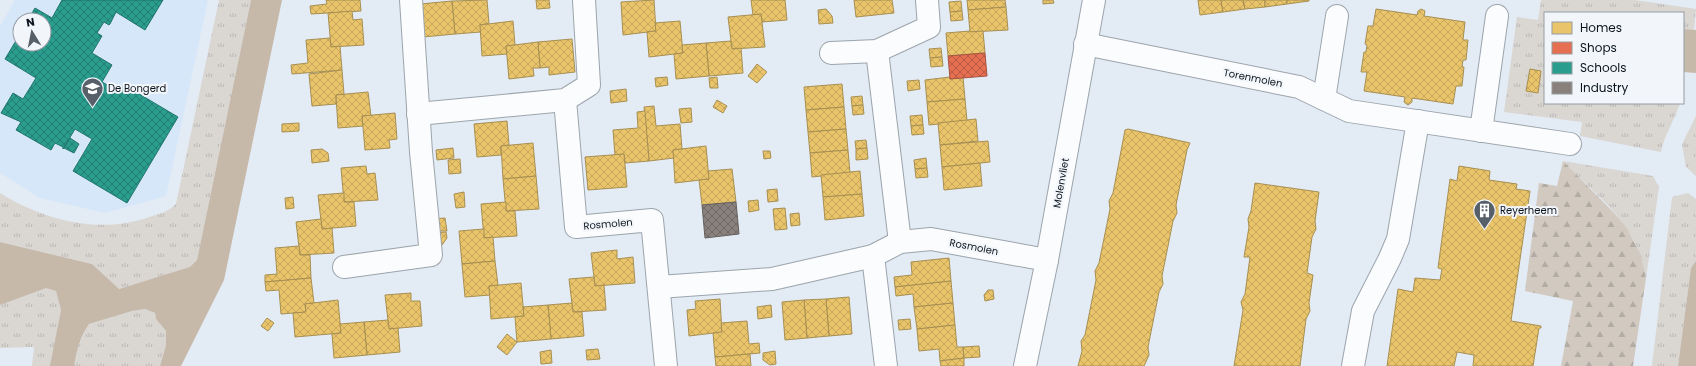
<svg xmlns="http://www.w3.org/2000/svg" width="1696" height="366" viewBox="0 0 1696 366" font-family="Poppins,sans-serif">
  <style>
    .built { fill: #d7e7fa; fill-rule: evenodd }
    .grass { fill: url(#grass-tufts) }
    .forest { fill: url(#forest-firs) }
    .water { fill: #c6b9aa }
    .homes { fill: url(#homes-cross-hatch); stroke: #a78f53 }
    .shops { fill: url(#shops-cross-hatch); stroke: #a55441 }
    .schools { fill: url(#schools-cross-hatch); stroke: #21746d }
    .industry { fill: url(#industry-cross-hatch); stroke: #646060 }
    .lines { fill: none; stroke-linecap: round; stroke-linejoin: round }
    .minor-casing { stroke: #9ca4ac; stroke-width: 24 }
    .minor { stroke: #fbfcfd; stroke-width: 22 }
    .labels { text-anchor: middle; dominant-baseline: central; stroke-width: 4; stroke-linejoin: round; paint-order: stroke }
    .street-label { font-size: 10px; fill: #0c141d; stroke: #f2f6fb }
    .poi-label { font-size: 10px; fill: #0c141d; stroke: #f2f6fb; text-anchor: start }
  </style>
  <defs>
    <pattern id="grass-tufts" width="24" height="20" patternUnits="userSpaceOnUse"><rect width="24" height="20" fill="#dad6d2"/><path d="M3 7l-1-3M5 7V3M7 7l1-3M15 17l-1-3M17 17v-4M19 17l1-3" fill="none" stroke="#bab7b4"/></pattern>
    <pattern id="forest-firs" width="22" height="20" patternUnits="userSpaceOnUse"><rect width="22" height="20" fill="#d2c9c0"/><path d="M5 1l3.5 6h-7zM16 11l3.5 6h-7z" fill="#b3aca5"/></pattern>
    <pattern id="homes-cross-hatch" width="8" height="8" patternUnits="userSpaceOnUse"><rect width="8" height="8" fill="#e9c46a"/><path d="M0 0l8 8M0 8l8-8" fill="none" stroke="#c7a85b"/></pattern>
    <pattern id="shops-cross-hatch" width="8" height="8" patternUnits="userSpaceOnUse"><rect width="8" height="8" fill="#e76f51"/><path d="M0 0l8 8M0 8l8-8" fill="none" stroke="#ba5a43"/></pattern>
    <pattern id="schools-cross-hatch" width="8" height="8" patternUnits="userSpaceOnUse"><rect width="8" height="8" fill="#2a9d8f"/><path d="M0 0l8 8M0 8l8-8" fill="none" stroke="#227f74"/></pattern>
    <pattern id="industry-cross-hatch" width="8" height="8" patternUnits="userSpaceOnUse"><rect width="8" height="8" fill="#8a817c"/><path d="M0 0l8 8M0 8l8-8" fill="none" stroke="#6f6865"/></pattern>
  </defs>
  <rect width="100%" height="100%" fill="#e3ebf4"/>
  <!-- built -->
  <path class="built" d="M15,0H208L166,196L105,213L40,198L0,173V26ZM20,20H44V44H20Z"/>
  <!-- grass -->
  <g class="grass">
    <path d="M219,0H251L197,260L190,268L118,289L92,264L0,242V193C43,220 100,235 149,217C159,214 168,212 176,204Z"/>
    <path d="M1541,0H1635L1696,9L1694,30L1683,29V13H1545V103H1680C1675,120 1664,135 1661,152L1580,136L1582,122L1504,112L1517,17L1538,20Z"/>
    <path d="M1696,116V176L1686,167L1682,144Z"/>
    <path d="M1563,161L1653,176L1659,187L1646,278C1644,270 1643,262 1640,254C1626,215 1590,190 1563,161Z"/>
    <path d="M1688,193L1696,199V261L1691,269L1678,366H1652L1672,197Z"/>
    <path d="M46,287L56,291L61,310L51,366H32L34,347L0,348V305Z"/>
    <path d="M145,309L155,313L156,319L166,331V345L160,366H74C77,350 81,337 89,324L132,311Z"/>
  </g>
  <!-- forest -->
  <path class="forest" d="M1563,161L1616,215L1627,228L1641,255L1646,278L1633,366H1561L1573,301L1525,291L1539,183L1557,186Z"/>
  <!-- water -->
  <g class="water">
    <path d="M251,0H282L224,280L181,366H160L166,345V331L156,319L155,313L145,309L132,311L89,324C80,337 77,350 74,366H50L61,310L56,291L46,288L0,305V242L92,264L119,289L190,267L197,260Z"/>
    <path d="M1683,29L1696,30V73L1683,72Z"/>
    <path d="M1696,261V366H1678L1691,268Z"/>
  </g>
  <!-- homes -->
  <g class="homes">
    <path d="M326,0H360L361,11L311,14L310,6L327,4Z"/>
    <path d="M487,0L489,23L480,25L481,32L455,34L452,1Z"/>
    <path d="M536,0H549L550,8L537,9Z"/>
    <path d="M654,0L656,31L623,35L621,2Z"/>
    <path d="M751,0H785L787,20L762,22L761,14L753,15Z"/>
    <path d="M854,0H892L894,13L856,17Z"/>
    <path d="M967,0H1005L1006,7L968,10Z"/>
    <path d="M1043,0H1053L1054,3L1043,4Z"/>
    <path d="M1198,0H1221L1223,12L1200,15Z"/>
    <path d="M1221,0H1243L1245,9L1223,12Z"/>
    <path d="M1243,0H1265V7L1245,9Z"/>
    <path d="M1265,0H1287V4L1265,7Z"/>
    <path d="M1287,0H1309V1L1287,4Z"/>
    <path d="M452,1L455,34L423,37L420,4Z"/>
    <path d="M961,1L962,11L950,12L949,2Z"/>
    <path d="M1006,7L1008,30L970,32L968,10Z"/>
    <path d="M826,9L832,16L833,23L819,24L818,10Z"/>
    <path d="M1376,9L1417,15L1418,11L1421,9L1425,11L1424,16L1465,22L1463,40H1468L1466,60H1463L1462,67H1464L1462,86H1456L1453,104L1412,98V102L1408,105L1404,102L1405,97L1364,91L1367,72H1361L1364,52H1366L1367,45L1365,44L1368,26H1373Z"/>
    <path d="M352,11L353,20L362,19L364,45L331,47L328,13Z"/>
    <path d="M962,11L963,20L951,21L950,12Z"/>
    <path d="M761,14L765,47L732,49L728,17Z"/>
    <path d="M513,21L515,45L506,46L507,54L482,56L480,25Z"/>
    <path d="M680,21L683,53L649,57L647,32L656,31L655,23Z"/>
    <path d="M970,31V32L983,31L985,53L948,56L946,33Z"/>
    <path d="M330,38L331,47L340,46L342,70L292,74L291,65L308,63L306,40Z"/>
    <path d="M572,39L575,72L549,75V67L540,68L538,42Z"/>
    <path d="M731,41L732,49L741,48L743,73L709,76L706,43Z"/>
    <path d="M538,42L540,68H533L534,76L509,79L506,46Z"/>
    <path d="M706,43L709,76L676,79L674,54L683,53L682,45Z"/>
    <path d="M941,48L942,57L930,58L929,49Z"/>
    <path d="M942,57L943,66L931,67L930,58Z"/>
    <path d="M757,64L767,72L757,83L748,76Z"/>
    <path d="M1530,69L1541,71L1538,93L1526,91Z"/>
    <path d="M342,70L344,94L336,95V104L312,106L309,74Z"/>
    <path d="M667,77L668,85L656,87L655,78Z"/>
    <path d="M717,77L718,88H710L709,78Z"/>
    <path d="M950,77V79L963,77L965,99L927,102L925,80Z"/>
    <path d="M919,80L920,89L908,91L907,81Z"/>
    <path d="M842,84L844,107L806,110L804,87Z"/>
    <path d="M626,89L627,101L611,103L610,91Z"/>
    <path d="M368,92L371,116H362L363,126L338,128L336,95Z"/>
    <path d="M862,96L863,105L852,106L851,97Z"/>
    <path d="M965,99L967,121L929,125L927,102Z"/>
    <path d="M717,100L727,106L723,113L713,107Z"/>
    <path d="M863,105L864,114L853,115L852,106Z"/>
    <path d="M654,106L656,126L680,124L682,149L673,150L674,158L649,161L644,107Z"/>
    <path d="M844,107L846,129L808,132L806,110Z"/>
    <path d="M691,108L692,122L681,123L679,109Z"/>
    <path d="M645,111L649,161L625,163L624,154L615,155L613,130L638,128L637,112Z"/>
    <path d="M395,113L397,139L389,140L390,148L365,150L362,116Z"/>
    <path d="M922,115L923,125L911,126L910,116Z"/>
    <path d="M976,119L978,141L940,145L938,123Z"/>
    <path d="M507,121L509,145L501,146V155L477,157L474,124Z"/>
    <path d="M299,123V131L282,132V124Z"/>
    <path d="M923,125L924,134L912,135L911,126Z"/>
    <path d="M846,129L848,150L810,153L808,132Z"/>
    <path d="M1128,129L1190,143L1187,150L1176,205L1177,213L1173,221L1162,276L1163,284L1159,292L1148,347L1149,355L1144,366H1078L1082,351L1081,341L1085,335L1096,280L1095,271L1099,263L1110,209L1109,201L1113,193L1125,130Z"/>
    <path d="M866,140L867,148L856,149L855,141Z"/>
    <path d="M988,141L990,162L942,167L940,145Z"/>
    <path d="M533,143L536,176L503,179L501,146Z"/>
    <path d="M706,146L709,179L675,183L673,150Z"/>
    <path d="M453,148L454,158L437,160L436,150Z"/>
    <path d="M867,148L868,159L856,160V149Z"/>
    <path d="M322,149L328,153L329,161L312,163L311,150Z"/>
    <path d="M848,150L850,173L812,177L810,153Z"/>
    <path d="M763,151H770L771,158L764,159Z"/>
    <path d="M624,154L627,187L588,190L585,157Z"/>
    <path d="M926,158L927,168L915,169L914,160Z"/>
    <path d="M460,159L461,173L449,174L448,160Z"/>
    <path d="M980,163L982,186L944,190L942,167Z"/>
    <path d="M366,166L367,174L375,173L378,200L344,202L341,168Z"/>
    <path d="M1459,166L1490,171L1489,180L1517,184L1516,189L1530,191L1511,321L1541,326V328H1539L1533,366H1473L1474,355L1457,352L1454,366H1387L1398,289L1413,292L1415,278L1440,280L1442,269L1438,268L1450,179L1457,181Z"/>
    <path d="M927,168L928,177L916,178L915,169Z"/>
    <path d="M732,169L736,202L702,205L699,180L709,179L708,171Z"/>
    <path d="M860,171L862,194L823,197L821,175Z"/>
    <path d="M536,176L539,209L506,211L503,179Z"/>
    <path d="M1255,183L1319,192L1315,221L1316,229L1312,237L1307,273L1313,275L1309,303L1310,311L1306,319L1300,366H1234L1243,310L1241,302L1245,294L1250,257H1244L1249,227L1248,219L1251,211Z"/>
    <path d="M777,189L778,201L768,202L767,190Z"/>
    <path d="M464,192L465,207L456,208L454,194Z"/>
    <path d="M344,193V202H354L356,226L322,229L318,195Z"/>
    <path d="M862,194L864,216L825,220L823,197Z"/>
    <path d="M293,197L294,208L286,209L285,198Z"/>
    <path d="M758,200L759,210L749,212L748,201Z"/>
    <path d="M506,202V211H515L517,236L484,238L481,204Z"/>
    <path d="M785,208L787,229L775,230L773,209Z"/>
    <path d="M799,213L800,225L791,226L790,214Z"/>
    <path d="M445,218L447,231H434L433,219Z"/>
    <path d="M321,219L322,229L332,228L334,253L300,255L296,222Z"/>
    <path d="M484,229V238L493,237L495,261L462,264L459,231Z"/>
    <path d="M446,232L447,238L442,245L436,246L435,233Z"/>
    <path d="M299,246L300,255H310L311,278L265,282V275L277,274L275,248Z"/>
    <path d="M617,250V259L633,257L635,283L595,286L591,253Z"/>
    <path d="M949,258L951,281L895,287L894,277L912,275L911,262Z"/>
    <path d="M495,261L498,285L489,286L490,295L465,297L462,264Z"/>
    <path d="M594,277L595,286L604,285L606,310L573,312L569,279Z"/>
    <path d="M311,278L314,303L305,304L306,312L281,314L279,290L266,291L265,282Z"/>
    <path d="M951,281L953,303L914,307L913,294L896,296L895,287Z"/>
    <path d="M521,283L524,316L491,319L489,286Z"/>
    <path d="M988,290H993L994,299L985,301L984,295Z"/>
    <path d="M411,293V301H420L422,326L389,329L385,295Z"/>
    <path d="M849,297L852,334L829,336L826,299Z"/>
    <path d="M720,299L722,332L689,336L687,310L696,309L695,301Z"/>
    <path d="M826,299L829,336L807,338L804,300Z"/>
    <path d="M338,300L341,333L295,337L293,313L306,312L305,304Z"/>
    <path d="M804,300L807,338L785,340L782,302Z"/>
    <path d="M572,303L573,312H582L584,336L551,339L548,305Z"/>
    <path d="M953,303L955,325L917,329L914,307Z"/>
    <path d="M548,305L551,339L517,342L515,317L524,316L523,307Z"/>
    <path d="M771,305L772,317L758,319L757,307Z"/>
    <path d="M267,318L274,323L268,331L261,326Z"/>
    <path d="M910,319L911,329L899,330L898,320Z"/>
    <path d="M388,320L389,329L398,328L400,352L367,355L364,322Z"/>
    <path d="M747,321L749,344L759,343L760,353L715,357L713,333L722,332L721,323Z"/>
    <path d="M364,322L367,355L334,358L332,334L341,333L340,324Z"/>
    <path d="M955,325L957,347H963L964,358L940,361L939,349L919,351L917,329Z"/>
    <path d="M507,334L517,342L507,355L497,347Z"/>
    <path d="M979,346L980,357L964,358L963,347Z"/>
    <path d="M598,349L600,359L587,360L586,350Z"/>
    <path d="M551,350L552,363L541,364L540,352Z"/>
    <path d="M775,351L776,364L770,365L763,360V353Z"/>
    <path d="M750,354L751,366H716L715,357Z"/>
    <path d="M964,358V366H941L940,361Z"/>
  </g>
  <!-- shops -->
  <path class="shops" d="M985,53L987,76L950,79L948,56Z"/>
  <!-- schools -->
  <g class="schools">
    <path d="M62,0H163L145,30L116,12L110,24L109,25L104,22L97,33L102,36L92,53L112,65L102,82L120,92L124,85L178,117L127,203L73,171L92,139L75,129L63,149V147L55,143L51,150L16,130L21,122L1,113L13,93L23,99L36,78L5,59L20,34V44H44V20H28L35,8L52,18Z"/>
    <path d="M70,138L79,144L74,153L64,148Z"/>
  </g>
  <!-- industry -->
  <path class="industry" d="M736,202L739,234L705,238L702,205Z"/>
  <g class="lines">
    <defs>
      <g id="minor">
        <path d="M1085,44L1299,87L1349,111L1570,144"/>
        <path d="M877,51L900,242"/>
        <path d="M831,53L877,51L929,27L927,0"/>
        <path d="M1324,99L1337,16"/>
        <path d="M565,100L576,227L652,220L666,366"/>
        <path d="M418,114L565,100L589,85L584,0"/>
        <path d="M1481,131L1497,16"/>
        <path d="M873,256L886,366"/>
        <path d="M344,267L431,255L421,152L411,0"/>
        <path d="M659,287L772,279L873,256L900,242L931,239L1047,260"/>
        <path d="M1025,366L1047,260L1094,0"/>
        <path d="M1353,366L1363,311L1390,258L1398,239L1418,121"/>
      </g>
    </defs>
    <!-- minor casing -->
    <use href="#minor" class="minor-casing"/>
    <!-- minor -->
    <use href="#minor" class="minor"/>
  </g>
  <!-- icons -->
  <defs>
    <symbol id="school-pin" viewBox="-11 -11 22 30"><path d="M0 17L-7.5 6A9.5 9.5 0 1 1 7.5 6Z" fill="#575f68" stroke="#f2f6fb"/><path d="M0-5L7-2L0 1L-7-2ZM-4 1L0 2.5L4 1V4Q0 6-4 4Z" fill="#fff"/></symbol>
    <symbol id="building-pin" viewBox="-11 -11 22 30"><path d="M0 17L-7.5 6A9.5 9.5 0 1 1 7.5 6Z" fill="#575f68" stroke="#f2f6fb"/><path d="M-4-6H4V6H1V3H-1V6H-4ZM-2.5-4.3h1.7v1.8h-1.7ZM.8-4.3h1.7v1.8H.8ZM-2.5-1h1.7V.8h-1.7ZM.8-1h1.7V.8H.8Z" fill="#fff"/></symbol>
  </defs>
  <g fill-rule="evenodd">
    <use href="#school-pin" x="80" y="76" width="25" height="34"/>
    <use href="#building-pin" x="1472" y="198" width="25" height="34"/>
  </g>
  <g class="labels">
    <!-- street labels -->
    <g class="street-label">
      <text transform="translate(1253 78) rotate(11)">Torenmolen</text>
      <text transform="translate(1061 183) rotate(-80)">Molenvliet</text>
      <text transform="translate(608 224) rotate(-5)">Rosmolen</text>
      <text transform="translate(974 247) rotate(11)">Rosmolen</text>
    </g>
    <!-- poi labels -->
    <g class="poi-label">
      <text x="108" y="88">De Bongerd</text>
      <text x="1500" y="210">Reyerheem</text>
    </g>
  </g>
  <!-- legend -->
  <rect x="1544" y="12" width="140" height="92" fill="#f2f6fb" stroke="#969ca2"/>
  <rect x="1552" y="22" width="20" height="12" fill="#e9c46a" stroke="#969ca2"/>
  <text x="1580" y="32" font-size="12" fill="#0c141d">Homes</text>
  <rect x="1552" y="42" width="20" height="12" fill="#e76f51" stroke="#969ca2"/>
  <text x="1580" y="52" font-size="12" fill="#0c141d">Shops</text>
  <rect x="1552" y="62" width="20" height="12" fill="#2a9d8f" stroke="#969ca2"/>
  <text x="1580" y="72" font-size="12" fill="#0c141d">Schools</text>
  <rect x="1552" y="82" width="20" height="12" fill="#8a817c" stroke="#969ca2"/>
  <text x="1580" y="92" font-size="12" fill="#0c141d">Industry</text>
  <!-- north arrow -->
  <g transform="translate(32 32) rotate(350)"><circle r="19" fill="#f2f6fb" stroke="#969ca2"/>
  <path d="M0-3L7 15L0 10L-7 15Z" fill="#575f68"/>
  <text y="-6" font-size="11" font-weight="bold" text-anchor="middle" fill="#0c141d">N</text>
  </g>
</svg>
